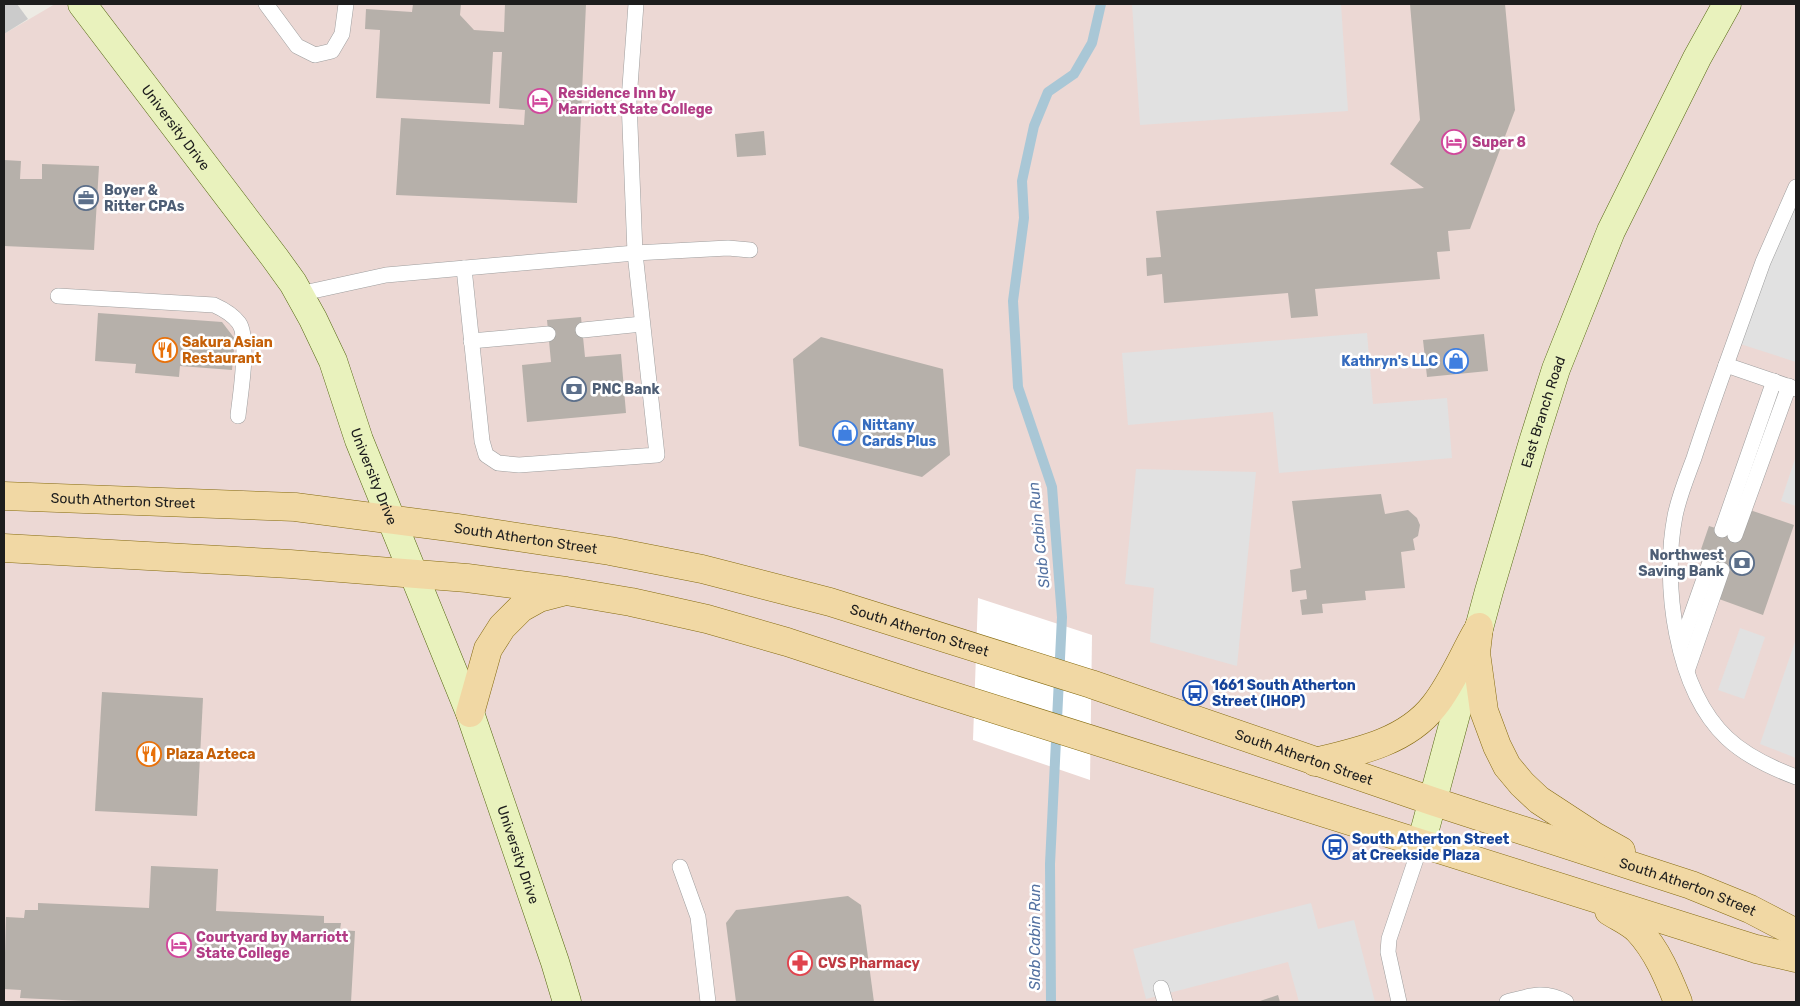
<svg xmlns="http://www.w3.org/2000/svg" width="1800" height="1006" viewBox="0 0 1800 1006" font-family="Rubik,sans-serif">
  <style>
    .commercial { fill: #ecd8d4 }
    .religious { fill: #cbcbcb }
    .parking { fill: #e1e1e1 }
    .pier { fill: #fff }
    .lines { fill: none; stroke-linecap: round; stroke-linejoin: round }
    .stream { stroke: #a9c7d6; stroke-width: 10 }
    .building { fill: #b6b0aa }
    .service-casing { stroke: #9e9e9e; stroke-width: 16 }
    .secondary-casing { stroke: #546611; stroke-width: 29 }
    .primary-casing { stroke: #856b11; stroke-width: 29 }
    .service { stroke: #fff; stroke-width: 15 }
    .secondary { stroke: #e9f2bd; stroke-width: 28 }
    .primary { stroke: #f1d8a4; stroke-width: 28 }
    .labels { text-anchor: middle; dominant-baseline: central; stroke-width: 5; stroke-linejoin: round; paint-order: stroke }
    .hotel-label { font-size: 14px; font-weight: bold; fill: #b23c85; stroke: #fff; text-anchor: start }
    .street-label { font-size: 14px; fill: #1d1d1d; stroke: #fff }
    .service-label { font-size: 14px; font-weight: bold; fill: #4e5e75; stroke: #fff; text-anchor: start }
    .food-label { font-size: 14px; font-weight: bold; fill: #c56008; stroke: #fff; text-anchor: start }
    .shop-label { font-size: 14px; font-weight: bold; fill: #366cbe; stroke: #fff; text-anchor: end }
    .transit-label { font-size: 14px; font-weight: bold; fill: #164399; stroke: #fff; text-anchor: start }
    .health-label { font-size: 14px; font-weight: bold; fill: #be3a42; stroke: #fff; text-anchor: start }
    .water-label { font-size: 15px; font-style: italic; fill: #5472a1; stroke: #fff }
  </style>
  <rect width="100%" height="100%" fill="#edebe4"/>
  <!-- commercial -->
  <path class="commercial" d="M55,4H1796V1002H4V34Z"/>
  <!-- religious -->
  <path class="religious" d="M4,4H17L28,19L4,34Z"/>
  <!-- parking -->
  <g class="parking">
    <path d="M1132,4H1341L1348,111L1140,125Z"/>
    <path d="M1796,177V362L1734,342Z"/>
    <path d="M1367,333L1373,404L1447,398L1452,458L1279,473L1273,412L1128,425L1122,353Z"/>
    <path d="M1796,456V506L1781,501Z"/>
    <path d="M1136,469L1256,472L1237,666L1150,642L1154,588L1125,584Z"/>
    <path d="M1740,628L1765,637L1744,699L1718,690Z"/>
    <path d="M1796,639V758L1760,744Z"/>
    <path d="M1311,903L1318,929L1354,920L1375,1002H1299L1288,962L1146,999L1133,949Z"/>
  </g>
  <!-- pier -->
  <path class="pier" d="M978,598L1092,635L1090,780L973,740Z"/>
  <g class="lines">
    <!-- stream -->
    <path class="stream" d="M1051,1002L1050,864L1062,617L1052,487L1018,387L1013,301L1024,218L1022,181L1034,126L1048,92L1074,74L1092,43L1101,4"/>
  </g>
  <!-- building -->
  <g class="building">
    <path d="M413,4H461L460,15L474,30L504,32L505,4H586L577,203L396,195L401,118L524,125L525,110L499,108L502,52H493L490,104L376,98L380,30L365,29L366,9L412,12Z"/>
    <path d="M1410,4H1505L1515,110L1470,229L1448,231L1450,251L1437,252L1440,279L1315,289L1318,316L1291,318L1288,293L1164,303L1162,274L1147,276L1146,258L1161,257L1156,211L1424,188L1390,164L1420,120Z"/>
    <path d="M764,131L766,155L737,157L735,134Z"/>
    <path d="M4,160L21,161L20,179H42V164L99,166L94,250L4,246Z"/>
    <path d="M98,313L222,322L235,339L232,370L180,366L179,377L135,373L136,364L95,361Z"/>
    <path d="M581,317L585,357L621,354L626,413L527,422L522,365L551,362L547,320Z"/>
    <path d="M1484,334L1488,371L1427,377L1423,340Z"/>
    <path d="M821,337L943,369L950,455L922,477L799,446L793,359Z"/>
    <path d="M1381,494L1385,514L1408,510L1417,518L1420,525L1418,536L1413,539L1415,550L1401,552L1405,588L1365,591L1366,600L1322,604L1323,613L1302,615L1300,600L1307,599L1306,590L1292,592L1290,570L1301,568L1292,501Z"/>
    <path d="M1750,510L1794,525L1763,615L1719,599L1722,570L1697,561L1709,526L1741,536Z"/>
    <path d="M102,692L203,698L197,816L95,811Z"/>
    <path d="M151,866L218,869L216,911L324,916V923H341L340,930L355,931L351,1002H104L20,998L21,990L4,989L6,917L24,918L25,910H38V903L149,908Z"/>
    <path d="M848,896L861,905L874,1002H736L726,923L736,910Z"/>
    <path d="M1278,995L1280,1002H1257Z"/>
  </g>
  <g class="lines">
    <defs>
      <g id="service">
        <path d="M266,4L297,46L315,55L332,51L342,34L346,4"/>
        <path d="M464,268L482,441L486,455L498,463L519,465L657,455L635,253L629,100L636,4"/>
        <path d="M299,294L386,275L635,253L728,248L750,250"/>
        <path d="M58,296L214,305C223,309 233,315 239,323C250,339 240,396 238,416"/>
        <path d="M583,330L642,324"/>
        <path d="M471,341L548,334"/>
        <path d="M1726,365L1763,262L1796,187"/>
        <path d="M1796,389L1726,365C1715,396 1704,427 1694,458C1687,477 1679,496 1675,516C1662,583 1675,689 1727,738C1746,756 1772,768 1796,777"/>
        <path d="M1722,530L1774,381"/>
        <path d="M1735,535L1789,386"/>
        <path d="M1680,647L1709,565"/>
        <path d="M1687,671L1722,570"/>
        <path d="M680,867L698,917L708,1002"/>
        <path d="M1161,988L1165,1002"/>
        <path d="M1399,1002L1388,952L1389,939L1421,844"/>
        <path d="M1507,1002C1529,996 1545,990 1566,1002"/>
      </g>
      <g id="secondary">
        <path id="s1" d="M82,4L275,258L293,283L313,319L333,361L359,440L470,713L555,962L567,1002"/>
        <path id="s2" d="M1421,844L1489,591L1533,442L1556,369L1611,231L1697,58L1727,4"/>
      </g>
      <g id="primary">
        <path id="s3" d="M4,496L295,507L457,528L610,551L702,569L830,602L1091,684L1432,801L1691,885L1750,909L1796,933"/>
        <path d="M4,548L290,564L467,578L566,591L631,602L707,619L787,642L915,684L1756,949L1796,958"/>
        <path d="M1479,627L1476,653L1484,711L1497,746L1507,766L1522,784L1539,800L1594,836L1621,851"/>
        <path d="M470,713L488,649L502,627L521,608L539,598L562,592"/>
        <path d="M1315,762C1357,752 1406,742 1434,706C1451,685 1463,656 1476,633"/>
        <path d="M1609,911C1618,917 1630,922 1638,930C1657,950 1668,977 1678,1002"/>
      </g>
    </defs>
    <!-- service casing -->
    <use href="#service" class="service-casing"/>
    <!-- secondary casing -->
    <use href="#secondary" class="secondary-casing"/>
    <!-- primary casing -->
    <use href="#primary" class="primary-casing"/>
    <!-- service -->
    <use href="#service" class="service"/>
    <!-- secondary -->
    <use href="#secondary" class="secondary"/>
    <!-- primary -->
    <use href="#primary" class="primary"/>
  </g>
  <!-- icons -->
  <defs>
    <symbol id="hotel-ring" viewBox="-11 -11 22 22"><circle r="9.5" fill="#fff" stroke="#d1479c" stroke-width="1.5"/><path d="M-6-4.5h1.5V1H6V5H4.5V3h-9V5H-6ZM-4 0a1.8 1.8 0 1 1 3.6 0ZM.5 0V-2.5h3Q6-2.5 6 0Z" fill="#d1479c"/></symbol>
    <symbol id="office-ring" viewBox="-11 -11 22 22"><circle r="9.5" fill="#fff" stroke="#5c6f8a" stroke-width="1.5"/><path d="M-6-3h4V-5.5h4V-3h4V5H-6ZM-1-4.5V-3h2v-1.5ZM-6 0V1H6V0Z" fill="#5c6f8a"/></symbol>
    <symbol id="restaurant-ring" viewBox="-11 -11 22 22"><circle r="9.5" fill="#fff" stroke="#e8710a" stroke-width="1.5"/><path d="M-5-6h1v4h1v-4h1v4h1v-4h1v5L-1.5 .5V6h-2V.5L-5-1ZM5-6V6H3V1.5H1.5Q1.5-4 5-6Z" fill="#e8710a"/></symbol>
    <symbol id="shop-ring" viewBox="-11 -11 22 22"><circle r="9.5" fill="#fff" stroke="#3f7fe0" stroke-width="1.5"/><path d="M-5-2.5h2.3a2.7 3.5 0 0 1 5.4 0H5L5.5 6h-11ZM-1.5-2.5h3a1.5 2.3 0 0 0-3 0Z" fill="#3f7fe0"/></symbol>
    <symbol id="bank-ring" viewBox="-11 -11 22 22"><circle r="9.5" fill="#fff" stroke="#5c6f8a" stroke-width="1.5"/><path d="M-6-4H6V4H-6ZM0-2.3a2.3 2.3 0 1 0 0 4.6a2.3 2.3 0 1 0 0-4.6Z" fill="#5c6f8a"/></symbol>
    <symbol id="bus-ring" viewBox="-11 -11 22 22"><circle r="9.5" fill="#fff" stroke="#1a4fb4" stroke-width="1.5"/><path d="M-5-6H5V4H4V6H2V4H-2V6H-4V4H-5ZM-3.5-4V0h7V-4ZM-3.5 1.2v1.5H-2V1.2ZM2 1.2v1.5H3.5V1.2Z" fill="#1a4fb4"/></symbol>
    <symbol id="pharmacy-ring" viewBox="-11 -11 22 22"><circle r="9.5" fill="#fff" stroke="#e0444e" stroke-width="1.5"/><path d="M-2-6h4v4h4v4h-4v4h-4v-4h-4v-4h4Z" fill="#e0444e"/></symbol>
  </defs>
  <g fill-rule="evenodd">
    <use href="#hotel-ring" x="526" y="87" width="28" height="28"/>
    <use href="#hotel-ring" x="1440" y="128" width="28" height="28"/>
    <use href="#office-ring" x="72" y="184" width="28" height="28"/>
    <use href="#restaurant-ring" x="151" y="336" width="28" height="28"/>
    <use href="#shop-ring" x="1442" y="347" width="28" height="28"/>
    <use href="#bank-ring" x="560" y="375" width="28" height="28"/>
    <use href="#shop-ring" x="831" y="419" width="28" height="28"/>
    <use href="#bank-ring" x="1728" y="549" width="28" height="28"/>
    <use href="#bus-ring" x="1181" y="679" width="28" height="28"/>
    <use href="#restaurant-ring" x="135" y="740" width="28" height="28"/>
    <use href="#bus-ring" x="1321" y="833" width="28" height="28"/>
    <use href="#hotel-ring" x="165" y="931" width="28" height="28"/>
    <use href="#pharmacy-ring" x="786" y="949" width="28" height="28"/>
  </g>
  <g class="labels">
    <!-- hotel labels -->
    <g class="hotel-label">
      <text x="558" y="93">Residence Inn by<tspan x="558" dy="16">Marriott State College</tspan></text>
      <text x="1472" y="142">Super 8</text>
      <text x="196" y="937">Courtyard by Marriott<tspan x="196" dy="16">State College</tspan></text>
    </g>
    <!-- street labels -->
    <g class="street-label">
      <text stroke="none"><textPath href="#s1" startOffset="155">University Drive</textPath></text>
      <text stroke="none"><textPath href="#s2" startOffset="449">East Branch Road</textPath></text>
      <text stroke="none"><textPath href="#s1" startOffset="560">University Drive</textPath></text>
      <text stroke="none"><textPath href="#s3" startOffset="119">South Atherton Street</textPath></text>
      <text stroke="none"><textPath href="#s3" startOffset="524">South Atherton Street</textPath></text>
      <text stroke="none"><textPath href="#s3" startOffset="929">South Atherton Street</textPath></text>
      <text stroke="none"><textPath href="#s3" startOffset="1334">South Atherton Street</textPath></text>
      <text stroke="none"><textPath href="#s1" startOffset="965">University Drive</textPath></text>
      <text stroke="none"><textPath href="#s3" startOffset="1739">South Atherton Street</textPath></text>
    </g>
    <!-- service labels -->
    <g class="service-label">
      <text x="104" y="190">Boyer &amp;<tspan x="104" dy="16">Ritter CPAs</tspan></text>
      <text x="592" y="389">PNC Bank</text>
      <text x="1724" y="555" text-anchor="end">Northwest<tspan x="1724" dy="16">Saving Bank</tspan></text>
    </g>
    <!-- food labels -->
    <g class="food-label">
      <text x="182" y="342">Sakura Asian<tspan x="182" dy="16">Restaurant</tspan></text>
      <text x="166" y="754">Plaza Azteca</text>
    </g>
    <!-- shop labels -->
    <g class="shop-label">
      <text x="1438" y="361">Kathryn's LLC</text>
      <text x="862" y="425" text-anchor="start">Nittany<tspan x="862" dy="16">Cards Plus</tspan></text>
    </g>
    <!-- transit labels -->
    <g class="transit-label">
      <text x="1212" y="685">1661 South Atherton<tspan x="1212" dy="16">Street (IHOP)</tspan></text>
      <text x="1352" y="839">South Atherton Street<tspan x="1352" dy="16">at Creekside Plaza</tspan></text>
    </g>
    <!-- health labels -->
    <g class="health-label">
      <text x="818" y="963">CVS Pharmacy</text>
    </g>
    <!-- water labels -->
    <g class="water-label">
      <text transform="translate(1039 535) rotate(-96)">Slab Cabin Run</text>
      <text transform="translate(1035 937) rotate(-90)">Slab Cabin Run</text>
    </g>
  </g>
  <!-- border -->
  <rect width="1800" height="1006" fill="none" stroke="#1d1d1d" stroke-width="10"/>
</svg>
